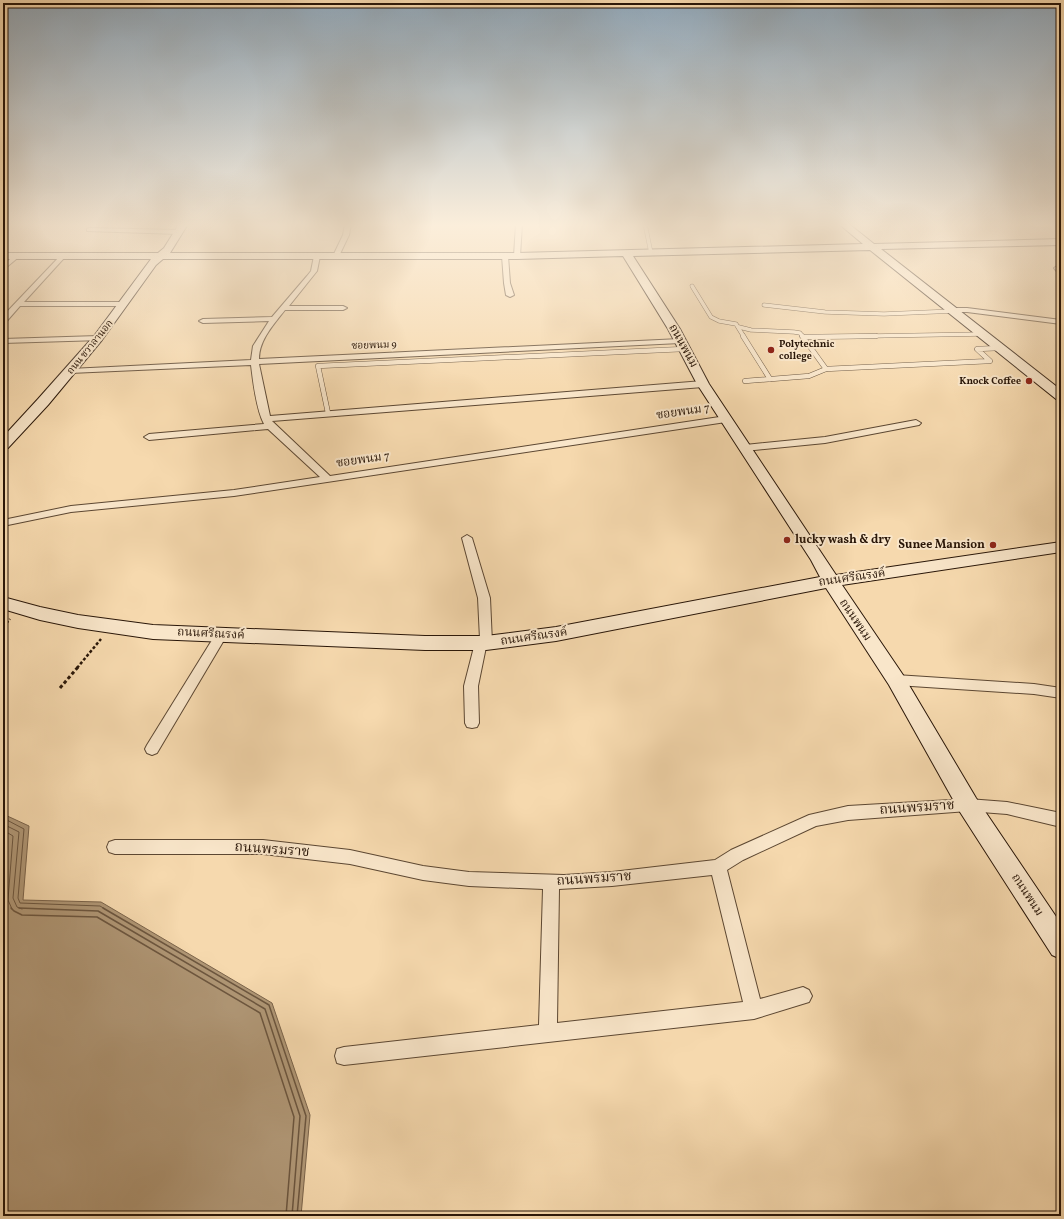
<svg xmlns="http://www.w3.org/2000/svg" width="1064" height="1219" viewBox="0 0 1064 1219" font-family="Vollkorn,'Noto Serif Thai',serif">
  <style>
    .water { fill: #b09776; stroke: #7a634a }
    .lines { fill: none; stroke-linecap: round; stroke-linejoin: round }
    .shore-far1 { stroke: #6c563f; stroke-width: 1 }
    .shore { stroke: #6c563f; stroke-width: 1.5 }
    .lane-far1-casing { stroke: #5c4732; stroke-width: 4.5 }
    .lane-casing { stroke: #5c4732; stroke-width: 5.5 }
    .street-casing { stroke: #5c4732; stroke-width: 2 }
    .secondary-casing { stroke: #291608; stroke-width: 2 }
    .path-far1 { stroke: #291608; stroke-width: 2.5; stroke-dasharray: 3 2; stroke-linecap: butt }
    .path { stroke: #291608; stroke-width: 3; stroke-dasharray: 3.5 2.5; stroke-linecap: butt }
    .lane-far1 { stroke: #f9e6ca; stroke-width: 3.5 }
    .lane { stroke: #f9e6ca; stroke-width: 4.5 }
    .street { fill: #f9e6ca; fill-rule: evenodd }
    .secondary { fill: #f9e6ca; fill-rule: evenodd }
    .poi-dot { fill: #8f2418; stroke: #f9e6ca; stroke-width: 1.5 }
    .labels { text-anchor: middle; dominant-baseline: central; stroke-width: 4; stroke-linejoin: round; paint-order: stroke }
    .far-poi-label { font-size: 10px; font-weight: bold; fill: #291608; stroke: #f9e6ca; text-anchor: start }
    .far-street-label { font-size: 10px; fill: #291608; stroke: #f9e6ca }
    .street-label { font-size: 12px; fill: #291608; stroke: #f9e6ca }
    .poi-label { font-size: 12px; font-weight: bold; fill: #291608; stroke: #f9e6ca; text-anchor: start }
    .near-street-label { font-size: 14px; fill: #291608; stroke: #f9e6ca }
  </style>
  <rect width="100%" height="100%" fill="#f6d9ae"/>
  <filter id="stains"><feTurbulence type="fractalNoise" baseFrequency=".005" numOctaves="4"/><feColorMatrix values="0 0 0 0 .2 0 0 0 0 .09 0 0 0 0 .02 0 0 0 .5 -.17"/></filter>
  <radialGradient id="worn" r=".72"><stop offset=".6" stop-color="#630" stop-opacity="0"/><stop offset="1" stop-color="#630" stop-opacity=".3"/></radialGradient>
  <!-- water -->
  <path class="water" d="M3,814L29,826L23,900L101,902L272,1003L310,1115L301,1216H3Z"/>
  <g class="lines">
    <!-- shore-far1 -->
    <g class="shore-far1">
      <path d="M3,818L24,829L18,898L20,903L100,906L105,909"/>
      <path d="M3,824L19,832L13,898L17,907L22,909"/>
      <path d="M3,830L13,836L8,900L12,909"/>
    </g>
    <!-- shore -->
    <g class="shore">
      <path d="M11,908L14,911L22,915L97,917L260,1013L294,1117L286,1216"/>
      <path d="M19,908L98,911L265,1009L300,1116L292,1216"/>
      <path d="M103,908L269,1005L306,1116L297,1216"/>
    </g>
    <defs>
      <g id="lane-far1">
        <path d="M645,224L651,253"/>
        <path d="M692,286L711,317L719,321L736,324L744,337"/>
        <path d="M764,305L825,312L884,314L954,311"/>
        <path d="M739,327L751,330L794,332L800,333L803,337"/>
        <path d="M816,337L983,334"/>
      </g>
      <g id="lane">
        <path d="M743,336L770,379"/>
        <path d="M802,336L803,337"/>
        <path d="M876,336L803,337L826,369L990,361L977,349L1000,348"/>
        <path d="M745,381L809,376L826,369"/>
        <path d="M328,413L318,366L684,349"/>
      </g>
      <g id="street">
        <path d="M345,224H351L349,235L339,256L334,257L333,256L343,235Z"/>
        <path d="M516,224H522L520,256L517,258L514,256Z"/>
        <path d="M89,228L179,230L182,232L179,234L87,231V229Z"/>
        <path d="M63,254L65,255V257L24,302H126V306H20L6,322H3V316L61,255Z"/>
        <path d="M317,254L320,256L317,271L289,306H343L347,308L343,310H285C274,324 259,340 259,359L680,339L684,341L680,343L259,364L270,416L703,381L707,384L703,387L272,421L330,476L726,416L731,419L726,422L234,496L71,512L3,526V520L71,506L234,490L320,477L268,429L149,440L144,437L149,434L264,424C256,409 253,381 251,365L70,373L66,371L70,369L251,360L253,346L269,321L203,323L199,321L203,319L272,317L307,276L311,271L314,256Z"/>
        <path d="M505,254L508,256L510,283L514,295L510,297L506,295L504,283L502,256Z"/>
        <path d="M15,255L20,256L3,270V265Z"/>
        <path d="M1057,266L1061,269V275L1059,274L1054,268Z"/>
        <path d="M950,308H967L1061,320V324L967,312H950Z"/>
        <path d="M98,336L102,338L101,340L3,343V339Z"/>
        <path d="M916,420L921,423L919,425L825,443L745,451L740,448L745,445L825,437Z"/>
        <path d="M467,535L472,538L490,598L492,643L490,646L486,647L478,686L479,723L477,727L472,728L467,727L465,723L464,686L475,643L477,640L480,639L478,598L462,538Z"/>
        <path d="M221,631L225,632L227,635L157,753L152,755L147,753L145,749L147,745L217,632Z"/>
        <path d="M896,675L1034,684L1061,688V698L1034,694L896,685L891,683L889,680L891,677Z"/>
        <path d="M968,799L1007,802L1061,813V827L1007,814L968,811L848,820L816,826L743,860L727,870L760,999L803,987L809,990L812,996L809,1002L754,1019L344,1065L337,1063L335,1056L337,1049L344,1047L539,1025L543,889L469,886L423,880L350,864L263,854H115L109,852L107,847L109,842L115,840H263L350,850L423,866L469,872L564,875L612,872L715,860L731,850L809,815L848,806ZM712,875L743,1002L557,1023L559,889L612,886Z"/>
      </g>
      <path id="secondary" d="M179,224H188L170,253H517L863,244L839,224H849L874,244L1061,239V245L881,249L1061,390V400L1056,399L870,250L633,256L680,329L709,384L836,575L1061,542V552L842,585L903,675L976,798L1061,924V959L1052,955L960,812L889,685L826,588L556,641L486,650H425L153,639L78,628L40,620L3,609V597L40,607L78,615L153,625L425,636H486L556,627L820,577L811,560L697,384L668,329L623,256L517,259H163L156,265L102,340L48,405L8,448L3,449V437L38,399L94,336L151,259H3V253H158L164,248Z"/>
    </defs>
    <!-- lane-far1 casing -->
    <use href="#lane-far1" class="lane-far1-casing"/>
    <!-- lane casing -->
    <use href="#lane" class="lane-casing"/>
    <!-- street casing -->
    <use href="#street" class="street-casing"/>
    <!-- secondary casing -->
    <use href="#secondary" class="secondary-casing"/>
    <!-- path-far1 -->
    <g class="path-far1">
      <path d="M3,627L10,619"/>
      <path d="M77,668L101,639"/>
    </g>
    <!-- path -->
    <path class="path" d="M60,688L78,667"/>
    <!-- lane-far1 -->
    <use href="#lane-far1" class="lane-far1"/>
    <!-- lane -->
    <use href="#lane" class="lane"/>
    <!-- street -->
    <use href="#street" class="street"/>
    <!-- secondary -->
    <use href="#secondary" class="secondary"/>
  </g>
  <!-- sky -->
  <linearGradient id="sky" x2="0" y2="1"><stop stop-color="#91a8ba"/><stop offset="0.57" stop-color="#fbeedb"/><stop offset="1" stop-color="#fbeedb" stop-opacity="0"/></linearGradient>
  <rect width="1064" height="395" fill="url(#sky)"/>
  <!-- markers -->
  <g class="poi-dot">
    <circle cx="771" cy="350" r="4"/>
    <circle cx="1029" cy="381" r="4"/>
    <circle cx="787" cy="540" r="4"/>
    <circle cx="993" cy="545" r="4"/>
  </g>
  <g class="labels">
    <!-- far-poi labels -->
    <g class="far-poi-label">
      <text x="779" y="344">Polytechnic<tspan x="779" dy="12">college</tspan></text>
      <text x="1021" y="381" text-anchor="end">Knock Coffee</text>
    </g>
    <!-- far-street labels -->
    <g class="far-street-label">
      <text transform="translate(374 345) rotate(-2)">ซอยพนม 9</text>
      <text transform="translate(90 347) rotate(-51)">ถนน ชวาลานอก</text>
    </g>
    <!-- street labels -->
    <g class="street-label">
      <text transform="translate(683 346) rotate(61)">ถนนพนม</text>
      <text transform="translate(683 412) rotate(-8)">ซอยพนม 7</text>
      <text transform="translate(363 460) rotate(-8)">ซอยพนม 7</text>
      <text transform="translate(852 578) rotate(-8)">ถนนศรีณรงค์</text>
      <text transform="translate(855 620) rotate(56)">ถนนพนม</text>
      <text transform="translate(211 634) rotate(3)">ถนนศรีณรงค์</text>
      <text transform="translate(534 637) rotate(-8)">ถนนศรีณรงค์</text>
      <text transform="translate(1027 895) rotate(57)">ถนนพนม</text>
    </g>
    <!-- poi labels -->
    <g class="poi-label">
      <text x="795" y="540">lucky wash &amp; dry</text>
      <text x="985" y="545" text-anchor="end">Sunee Mansion</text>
    </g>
    <!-- near-street labels -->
    <g class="near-street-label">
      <text transform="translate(917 808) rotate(-4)">ถนนพรมราช</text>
      <text transform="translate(272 850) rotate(4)">ถนนพรมราช</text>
      <text transform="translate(594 879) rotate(-4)">ถนนพรมราช</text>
    </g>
  </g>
  <!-- margin -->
  <rect width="1064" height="1219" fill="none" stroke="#f6d9ae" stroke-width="16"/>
  <rect x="4" y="4" width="1056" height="1211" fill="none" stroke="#291608" stroke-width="2"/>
  <rect x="8" y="8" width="1048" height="1203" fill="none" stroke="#291608"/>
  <rect width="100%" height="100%" filter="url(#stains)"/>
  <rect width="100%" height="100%" fill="url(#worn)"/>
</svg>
